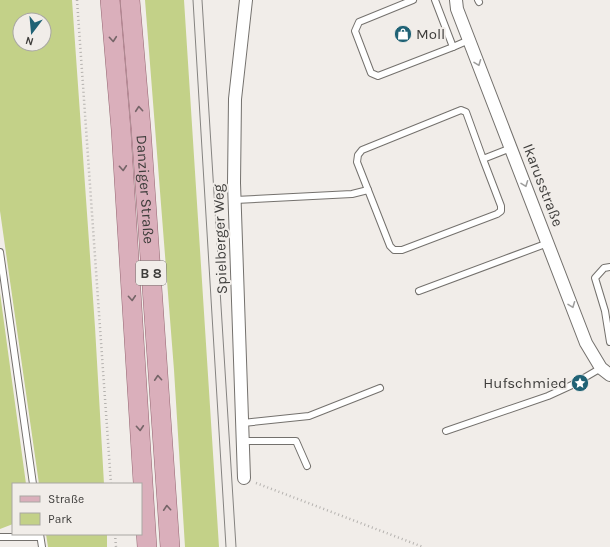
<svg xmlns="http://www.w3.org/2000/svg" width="610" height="547" viewBox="0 0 610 547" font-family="Karla,sans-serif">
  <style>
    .green { fill: #c3d188; fill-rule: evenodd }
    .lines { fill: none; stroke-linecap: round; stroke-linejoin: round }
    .lane-casing { stroke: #74716d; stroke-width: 8 }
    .street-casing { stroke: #74716d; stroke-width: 14 }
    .primary-casing { stroke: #946571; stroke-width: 20 }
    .path { stroke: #b5b2af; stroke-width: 2.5; stroke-dasharray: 1 3; stroke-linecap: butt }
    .lane { stroke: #fff; stroke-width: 6 }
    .street { stroke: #fff; stroke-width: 12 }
    .primary { stroke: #daafbb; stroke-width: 19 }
    .tram { stroke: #858380; stroke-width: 1 }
    .oneway { stroke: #756568 }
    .oneway2 { stroke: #9e9e9d }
    .labels { text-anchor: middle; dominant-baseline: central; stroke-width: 4; stroke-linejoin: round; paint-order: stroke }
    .shield { fill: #f1ede9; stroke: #74726f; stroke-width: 1 }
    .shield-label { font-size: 14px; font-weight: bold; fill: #3e3d3b }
    .poi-label { font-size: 15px; fill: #3e3d3b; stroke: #f1ede9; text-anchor: start }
    .street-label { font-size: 15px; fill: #3e3d3b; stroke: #f1ede9 }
  </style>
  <rect width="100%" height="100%" fill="#f1ede9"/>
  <!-- green -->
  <g class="green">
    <path d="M0,0H72L95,327L104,484H39L0,211ZM20,20H44V44H20Z"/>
    <path d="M145,0H184L219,547H185L174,370Z"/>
    <path d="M0,293L26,484H13V524L0,529Z"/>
    <path d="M46,534H107V547H48Z"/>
  </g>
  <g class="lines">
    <defs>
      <g id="lane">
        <path d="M413,0L359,22L355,31L371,73L378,76L453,47"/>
        <path d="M435,0L453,47L469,40"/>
        <path d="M478,0L479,2"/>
        <path d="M483,159L501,206V211L497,214L402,250H394L390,246L357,162L358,155L362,150L461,110L466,112L483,159L511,148"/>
        <path d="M235,200L352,194L368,190"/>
        <path d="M0,252L33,484"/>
        <path d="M610,267L604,268L595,278L605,311L610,342"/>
        <path d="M419,291L548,243"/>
        <path d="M243,423L309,416L380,388"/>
        <path d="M446,431L548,396L572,385L601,368"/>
        <path d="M243,441H296L307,466"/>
        <path d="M40,534L42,547"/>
        <path d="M0,537H40"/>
      </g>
      <g id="street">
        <path d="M456,0L457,9L586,343L601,368L610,375"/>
        <path d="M244,478L234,183L235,99L246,0"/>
      </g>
      <g id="primary">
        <path d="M110,0L121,130L147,547"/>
        <path id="s1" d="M130,0L141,128L170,547"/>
      </g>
    </defs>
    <!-- lane casing -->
    <use href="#lane" class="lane-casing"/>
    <!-- street casing -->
    <use href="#street" class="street-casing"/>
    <!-- primary casing -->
    <use href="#primary" class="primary-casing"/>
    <!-- path -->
    <g class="path">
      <path d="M77,0L111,484"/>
      <path d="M256,483L423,547"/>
      <path d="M115,534L116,547"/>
    </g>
    <!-- lane -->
    <use href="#lane" class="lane"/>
    <!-- street -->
    <use href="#street" class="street"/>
    <!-- primary -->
    <use href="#primary" class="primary"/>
    <!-- tram -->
    <g class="tram">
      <path d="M193,0L226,547"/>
      <path d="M202,0L236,547"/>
    </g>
  </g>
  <!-- one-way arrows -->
  <defs><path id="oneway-chevron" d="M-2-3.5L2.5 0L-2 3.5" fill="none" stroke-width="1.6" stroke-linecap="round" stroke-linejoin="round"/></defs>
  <g class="oneway">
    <use href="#oneway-chevron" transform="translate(113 39) rotate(85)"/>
    <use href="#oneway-chevron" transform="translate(139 109) rotate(-95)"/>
    <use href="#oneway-chevron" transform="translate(123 168) rotate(86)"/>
    <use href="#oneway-chevron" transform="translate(132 298) rotate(86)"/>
    <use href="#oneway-chevron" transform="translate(158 378) rotate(-94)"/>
    <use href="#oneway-chevron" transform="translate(140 428) rotate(86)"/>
    <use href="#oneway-chevron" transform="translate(167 508) rotate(-94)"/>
  </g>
  <g class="oneway2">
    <use href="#oneway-chevron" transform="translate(478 63) rotate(69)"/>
    <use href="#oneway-chevron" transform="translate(525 184) rotate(69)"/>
    <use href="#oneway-chevron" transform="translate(572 305) rotate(69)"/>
  </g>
  <!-- icons -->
  <defs>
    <symbol id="shop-disc" viewBox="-11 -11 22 22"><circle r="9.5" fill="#206275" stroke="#f1ede9"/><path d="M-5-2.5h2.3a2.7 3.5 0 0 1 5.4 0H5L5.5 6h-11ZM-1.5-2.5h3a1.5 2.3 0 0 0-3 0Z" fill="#fff"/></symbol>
    <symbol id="sight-disc" viewBox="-11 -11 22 22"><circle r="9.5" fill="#206275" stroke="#f1ede9"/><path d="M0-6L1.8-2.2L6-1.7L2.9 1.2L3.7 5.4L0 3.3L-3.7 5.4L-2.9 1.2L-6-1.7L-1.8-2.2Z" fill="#fff"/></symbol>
  </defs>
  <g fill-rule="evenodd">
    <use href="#shop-disc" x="393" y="24" width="20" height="20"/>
    <use href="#sight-disc" x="570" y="373" width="20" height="20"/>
  </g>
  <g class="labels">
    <!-- shield labels -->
    <rect class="shield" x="136" y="261" width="30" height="24" rx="3"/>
    <g class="shield-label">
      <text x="151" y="273">B 8</text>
    </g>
    <!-- poi labels -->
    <g class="poi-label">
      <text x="416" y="34">Moll</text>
      <text x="567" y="383" text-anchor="end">Hufschmied</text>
    </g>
    <!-- street labels -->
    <g class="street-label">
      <text transform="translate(543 185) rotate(69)">Ikarusstraße</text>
      <text stroke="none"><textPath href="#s1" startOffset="190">Danziger Straße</textPath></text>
      <text transform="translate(220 239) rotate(-92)">Spielberger Weg</text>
    </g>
  </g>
  <!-- legend -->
  <rect x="12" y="483" width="130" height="52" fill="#f1ede9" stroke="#a9a7a3"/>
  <rect x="20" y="496" width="20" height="6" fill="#daafbb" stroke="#a9a7a3"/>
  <text x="48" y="503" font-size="12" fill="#3e3d3b">Straße</text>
  <rect x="20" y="513" width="20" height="12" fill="#c3d188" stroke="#a9a7a3"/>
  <text x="48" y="523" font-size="12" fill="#3e3d3b">Park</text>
  <!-- north arrow -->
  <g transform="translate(32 32) rotate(196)"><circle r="19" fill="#f1ede9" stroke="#a9a7a3"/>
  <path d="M0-3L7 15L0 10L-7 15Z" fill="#206275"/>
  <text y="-6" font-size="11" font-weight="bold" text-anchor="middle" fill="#3e3d3b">N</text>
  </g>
</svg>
